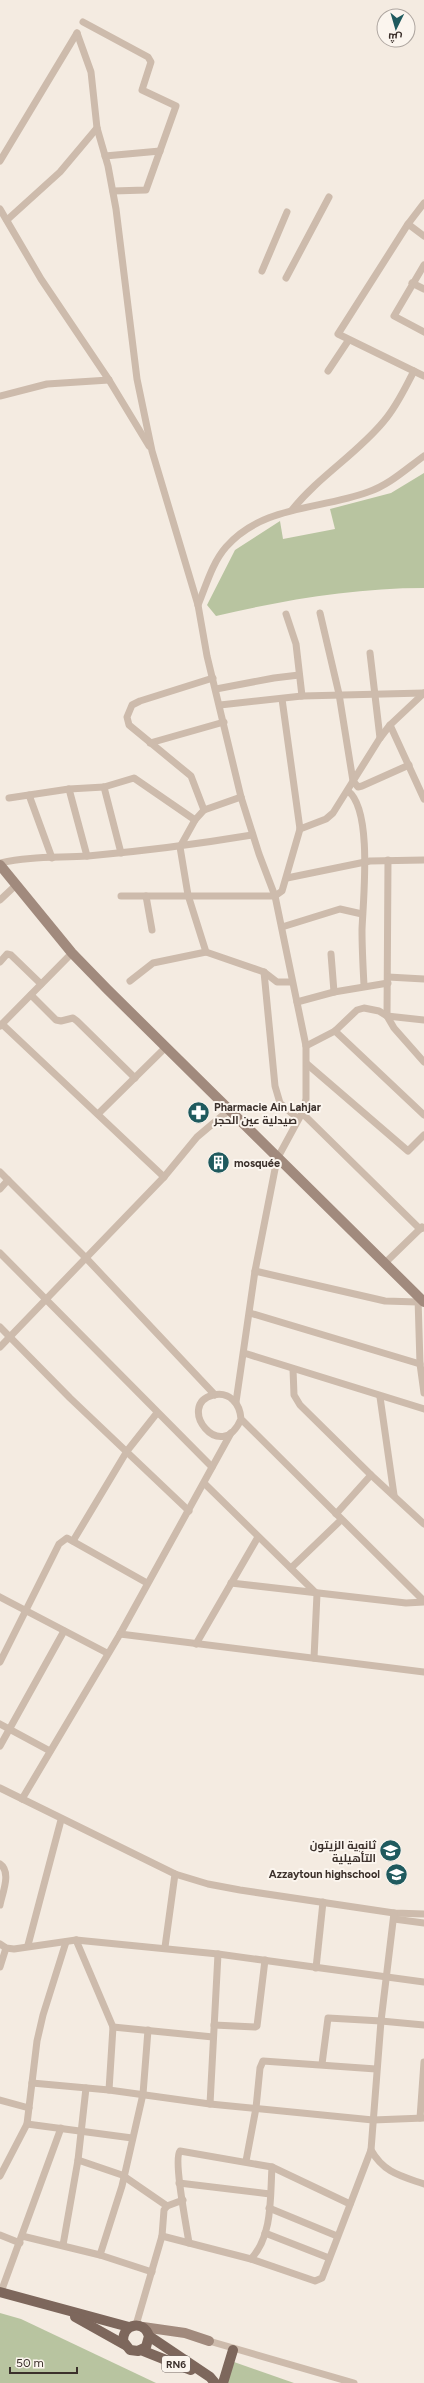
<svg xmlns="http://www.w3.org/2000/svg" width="424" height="2383" viewBox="0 0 424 2383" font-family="Figtree,Cairo,sans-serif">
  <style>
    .green { fill: #b8c4a0 }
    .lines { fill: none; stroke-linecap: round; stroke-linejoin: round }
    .street { stroke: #cdbbac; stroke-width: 7 }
    .secondary { stroke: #a18a7d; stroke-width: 10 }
    .primary { stroke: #7d675c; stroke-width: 10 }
    .labels { text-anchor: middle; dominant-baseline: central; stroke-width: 4; stroke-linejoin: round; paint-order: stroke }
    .shield { fill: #fbf5ee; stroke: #756b66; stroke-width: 1 }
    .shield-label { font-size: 10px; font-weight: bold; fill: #3b302b }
    .poi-label { font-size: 11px; font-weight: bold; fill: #3b302b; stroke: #fbf5ee; text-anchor: start }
  </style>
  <rect width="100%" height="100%" fill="#f4ebe1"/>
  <!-- green -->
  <g class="green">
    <path d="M424,473V588C354,588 284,600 216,616L207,605L235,550L280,521L283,539L335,529L330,509L391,493Z"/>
    <path d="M0,2313L21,2319L156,2383H0Z"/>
    <path d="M234,2362L294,2383H227Z"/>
  </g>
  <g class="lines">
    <!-- street -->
    <g class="street">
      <path d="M83,22L148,57L151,62L142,90L176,106L146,190L113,191"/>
      <path d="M77,33L91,72L97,128L108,166L116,209L137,379L152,451L198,605L207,656L241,797L259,854L275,896L306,1046V1099L302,1113L277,1159L255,1271L236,1402"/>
      <path d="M105,156L160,151"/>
      <path d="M0,161L77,33"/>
      <path d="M424,203L408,224L338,334L424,376"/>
      <path d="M0,209L41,279L109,380L149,446"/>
      <path d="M7,220L60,172L97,128"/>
      <path d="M408,224L424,236"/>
      <path d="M424,265L394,316L424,332"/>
      <path d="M262,271L287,212"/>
      <path d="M286,278L329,197"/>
      <path d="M412,283L424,289"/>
      <path d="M328,371L348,341"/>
      <path d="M0,396L47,384L109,380"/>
      <path d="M292,510C319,476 357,454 384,421C397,406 405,388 414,371"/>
      <path d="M198,605C206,586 212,563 226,547C263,505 319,510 368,492C389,485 406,469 424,456"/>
      <path d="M320,613L339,694L353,781L358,787L362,786L409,765"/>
      <path d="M286,614L296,644L302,696"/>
      <path d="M370,653L380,738"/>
      <path d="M216,689L274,678L299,675"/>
      <path d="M220,705L302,696L424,693"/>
      <path d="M390,725L424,799"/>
      <path d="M150,743L224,722"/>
      <path d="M104,787L121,853"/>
      <path d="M69,789L87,856"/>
      <path d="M348,791C373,810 363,900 362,930C362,949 363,967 364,985"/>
      <path d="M29,795L52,858"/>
      <path d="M241,797L204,810L195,820L180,847L188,895L206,952L264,972L277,982H292"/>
      <path d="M9,798L69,789L104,787L134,778L195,820"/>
      <path d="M204,810L191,776L129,725L127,717L132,705L140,701L213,678"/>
      <path d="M300,829L326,819L333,813L380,738L390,725L424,693"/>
      <path d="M388,860L387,1016L394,1028L424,1062"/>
      <path d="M0,863C29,856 59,858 88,856C144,851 198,844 252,835"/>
      <path d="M287,878L370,861L424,860"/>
      <path d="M121,896H275L282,891L300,829L282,699"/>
      <path d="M146,896L152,930"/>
      <path d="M0,900L16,885"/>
      <path d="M282,927L340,909L362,914"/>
      <path d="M331,954L334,992"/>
      <path d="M0,962L7,954L11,955L41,984"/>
      <path d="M264,972L275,1086L280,1103L298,1119"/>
      <path d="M388,977L424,979"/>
      <path d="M130,981L153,963L206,952"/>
      <path d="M31,995L56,1020L61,1021L73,1018L77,1021L135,1078"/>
      <path d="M297,1002L334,992L388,983"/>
      <path d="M2,1024L164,1177"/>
      <path d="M0,1026L72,953"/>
      <path d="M335,1031L424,1115"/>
      <path d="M306,1046L335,1031L357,1010L364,1008L379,1011L387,1016L424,1020"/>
      <path d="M307,1064L408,1151L424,1135"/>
      <path d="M302,1113L420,1229L424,1228"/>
      <path d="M98,1114L166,1047"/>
      <path d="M0,1172L86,1258L215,1395"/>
      <path d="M0,1189L8,1180"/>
      <path d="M0,1253L212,1467"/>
      <path d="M385,1263L422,1227"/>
      <path d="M255,1271L385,1301L418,1302"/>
      <path d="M418,1298L420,1364L424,1393"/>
      <path d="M250,1313L420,1364"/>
      <path d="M0,1327L70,1398L189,1511"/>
      <path d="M0,1347L164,1177L197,1137L229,1110"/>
      <path d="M244,1353L424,1409"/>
      <path d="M293,1369L294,1395L300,1405L371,1475L424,1524"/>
      <path d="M380,1397L394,1495"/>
      <path d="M241,1419C221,1466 175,1405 213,1395C230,1391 240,1404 241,1419L424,1601"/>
      <path d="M205,1484L317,1594L314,1658"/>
      <path d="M336,1514L371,1475"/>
      <path d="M73,1541L127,1451L157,1413"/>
      <path d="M291,1568L341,1520"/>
      <path d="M231,1583L406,1603L424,1602"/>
      <path d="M0,1597L107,1653"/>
      <path d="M120,1634L424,1672"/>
      <path d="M196,1644L258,1537"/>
      <path d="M0,1662L59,1544L67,1538L147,1583"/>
      <path d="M0,1724L50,1751"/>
      <path d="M0,1746L64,1631"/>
      <path d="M0,1788L175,1874L208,1884L240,1890L394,1913L424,1914"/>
      <path d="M22,1799L120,1634L231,1433"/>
      <path d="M0,1864C12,1872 2,1894 0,1905"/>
      <path d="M394,1919L424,1923"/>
      <path d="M76,1940L113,2027L109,2090"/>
      <path d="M0,1944L6,1948L14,1949L76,1940L218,1954L424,1982"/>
      <path d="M28,1945L61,1820"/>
      <path d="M165,1947L175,1874"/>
      <path d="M0,1967L6,1948"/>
      <path d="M316,1968L323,1902"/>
      <path d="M214,2025L255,2027L257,2026L265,1960"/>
      <path d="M113,2027L213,2037"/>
      <path d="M322,2064L328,2018L381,2021L424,2025"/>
      <path d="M32,2083L109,2090L210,2104L373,2120L424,2118"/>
      <path d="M0,2100L29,2108"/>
      <path d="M210,2104L218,1954"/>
      <path d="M420,2118L424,2062"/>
      <path d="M27,2124L132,2138"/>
      <path d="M371,2150C384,2173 401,2176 424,2184"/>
      <path d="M78,2160L122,2175L167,2206"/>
      <path d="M246,2161L256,2108L260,2068L263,2061L376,2069"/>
      <path d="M0,2176L27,2124L37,2041L43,2015L66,1942"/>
      <path d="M179,2183L270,2194"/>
      <path d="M269,2208L337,2236"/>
      <path d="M265,2233L329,2258"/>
      <path d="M0,2235L20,2243"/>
      <path d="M22,2236L100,2255L152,2272"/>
      <path d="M162,2236L251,2259L315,2281L322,2278L371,2150L381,2021L394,1913"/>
      <path d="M189,2243C187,2229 173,2159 180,2151L272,2167L350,2204"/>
      <path d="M63,2245L78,2160L86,2088"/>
      <path d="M100,2255L122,2186L143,2094L148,2030"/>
      <path d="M251,2259C273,2235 270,2198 272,2167"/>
      <path d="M1,2292L61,2128"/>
      <path d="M136,2325L162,2236L164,2210L167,2206L183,2200"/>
      <path d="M209,2341L354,2383"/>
    </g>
    <!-- secondary -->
    <g class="secondary">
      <path d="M0,865L72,953L107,989L424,1302"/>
      <path d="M143,2327L185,2333L209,2341"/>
    </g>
    <!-- primary -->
    <g class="primary">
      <path d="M0,2292L129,2327"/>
      <path d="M75,2317L125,2345"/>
      <path d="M149,2336L146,2347L138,2351L130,2350L123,2341C123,2323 144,2320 149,2336L210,2377L215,2383"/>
      <path d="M141,2350L191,2370"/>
      <path d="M223,2383L233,2350"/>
    </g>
  </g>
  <!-- icons -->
  <defs>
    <symbol id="pharmacy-disc" viewBox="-11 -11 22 22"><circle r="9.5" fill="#1f5a5e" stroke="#fbf5ee"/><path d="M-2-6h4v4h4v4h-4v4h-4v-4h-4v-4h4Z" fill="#fff"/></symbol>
    <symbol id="building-disc" viewBox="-11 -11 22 22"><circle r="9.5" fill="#1f5a5e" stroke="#fbf5ee"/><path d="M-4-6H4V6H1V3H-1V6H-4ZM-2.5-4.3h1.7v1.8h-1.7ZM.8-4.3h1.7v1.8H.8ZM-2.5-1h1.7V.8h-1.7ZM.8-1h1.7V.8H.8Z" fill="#fff"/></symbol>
    <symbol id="school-disc" viewBox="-11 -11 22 22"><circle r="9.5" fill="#1f5a5e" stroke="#fbf5ee"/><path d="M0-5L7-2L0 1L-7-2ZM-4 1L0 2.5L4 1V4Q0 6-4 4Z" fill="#fff"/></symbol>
  </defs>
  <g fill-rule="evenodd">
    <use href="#pharmacy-disc" x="186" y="1100" width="25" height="25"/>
    <use href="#building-disc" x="206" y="1150" width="25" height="25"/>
    <use href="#school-disc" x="378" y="1838" width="25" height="25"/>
    <use href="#school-disc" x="384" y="1862" width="25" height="25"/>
  </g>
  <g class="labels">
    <!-- shield labels -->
    <rect class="shield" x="162" y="2356" width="28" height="16" rx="3"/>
    <g class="shield-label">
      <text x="176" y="2364">RN6</text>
    </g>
    <!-- poi labels -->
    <g class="poi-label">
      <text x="214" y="1107">Pharmacie Ain Lahjar<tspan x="214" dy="13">صيدلية عين الحجر</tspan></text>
      <text x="234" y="1163">mosquée</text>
      <text x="376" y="1845" text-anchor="end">ثانوية الزيتون<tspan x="376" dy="13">التأهيلية</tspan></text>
      <text x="380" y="1874" text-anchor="end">Azzaytoun highschool</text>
    </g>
  </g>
  <!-- north arrow -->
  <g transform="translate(396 28) rotate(185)"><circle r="19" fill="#fbf5ee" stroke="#aea6a0"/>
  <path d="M0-3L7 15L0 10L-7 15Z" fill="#1f5a5e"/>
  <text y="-6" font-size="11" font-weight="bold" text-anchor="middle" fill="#3b302b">ش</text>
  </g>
  <!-- scale -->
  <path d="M10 2367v6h67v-6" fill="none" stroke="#3b302b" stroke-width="2"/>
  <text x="16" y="2367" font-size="12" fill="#3b302b" stroke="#fbf5ee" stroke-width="3" paint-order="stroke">50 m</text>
</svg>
